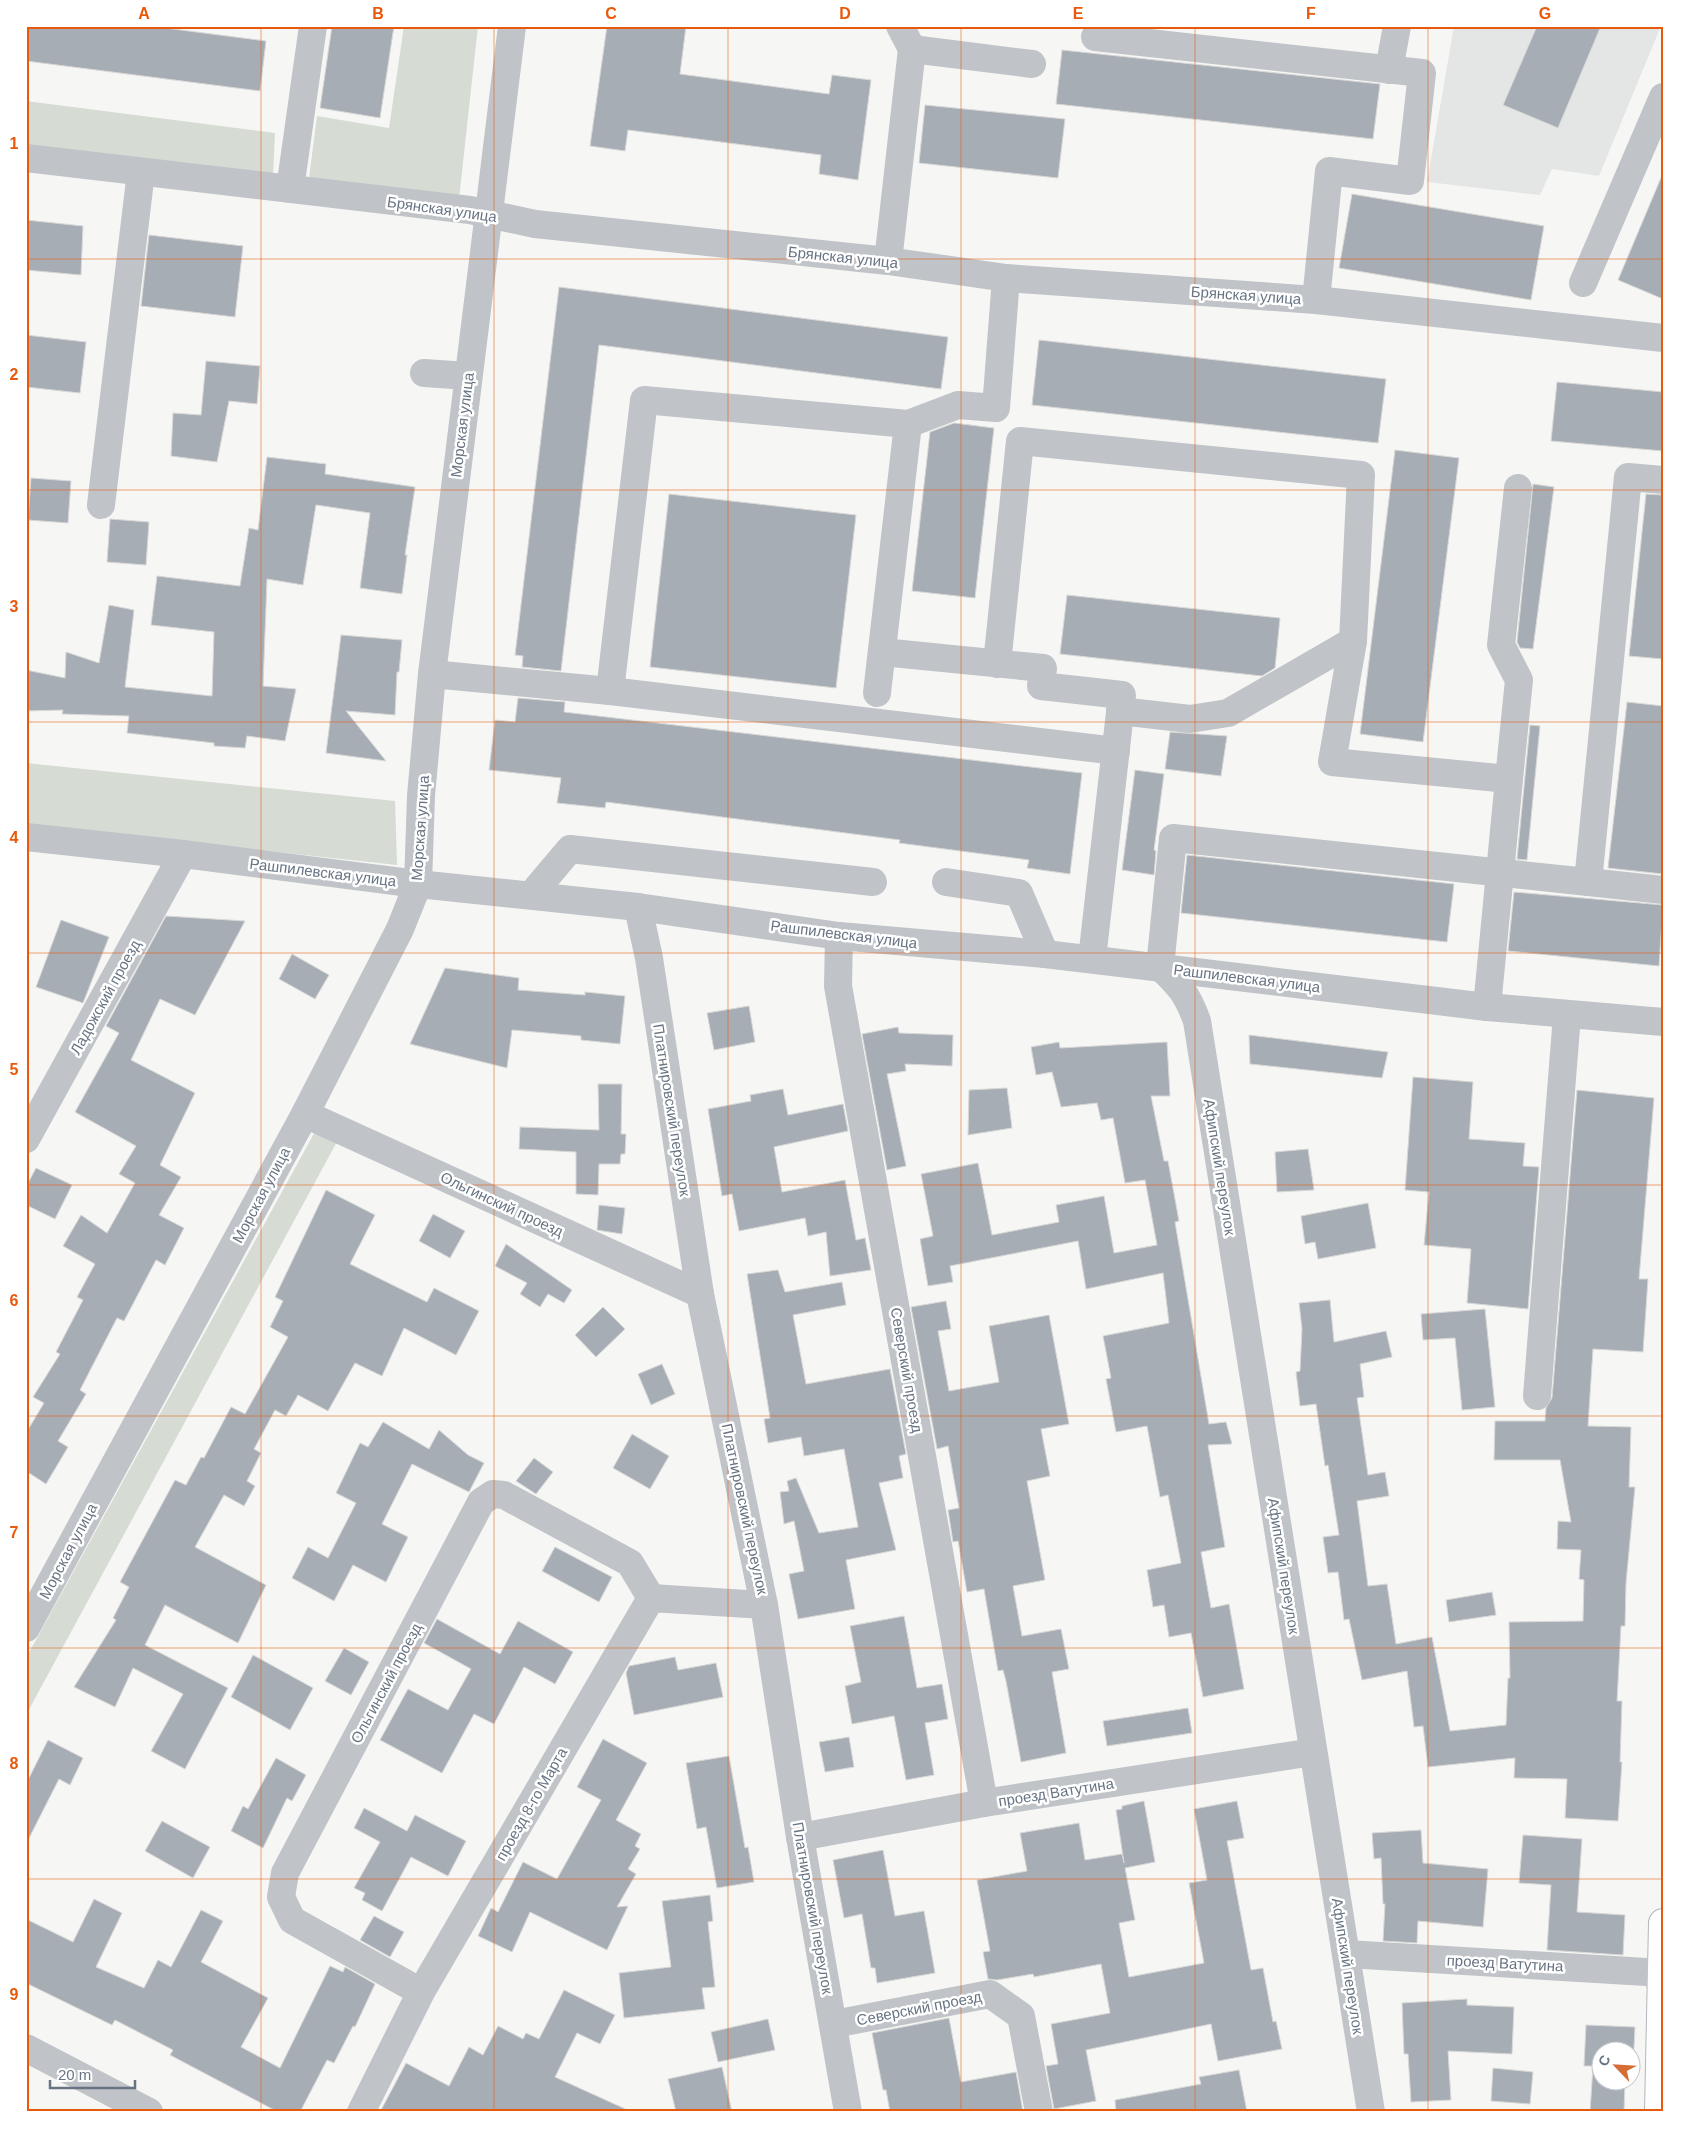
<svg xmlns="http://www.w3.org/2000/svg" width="1689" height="2138" viewBox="0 0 1689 2138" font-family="Arial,sans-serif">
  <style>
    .built { fill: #e4e6e5 }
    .green { fill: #d6dbd4 }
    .building { fill: #a7adb4; stroke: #d8d8d7 }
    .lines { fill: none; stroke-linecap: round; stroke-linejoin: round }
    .major-casing { stroke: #b2b5ba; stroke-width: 30 }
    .minor { stroke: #c0c3c7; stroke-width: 28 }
    .major { stroke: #fff; stroke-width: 28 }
    .grid { fill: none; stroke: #e8590c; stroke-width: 1; stroke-opacity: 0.55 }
    .labels { text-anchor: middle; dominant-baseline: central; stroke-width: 5; stroke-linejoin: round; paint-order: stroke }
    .street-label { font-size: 15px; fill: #687483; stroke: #fff }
    .neatline { fill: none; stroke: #e8590c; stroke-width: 2 }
    .grid-label { font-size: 16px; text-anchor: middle; font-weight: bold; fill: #e8590c }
  </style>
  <rect width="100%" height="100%" fill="#f6f7f4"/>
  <!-- built -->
  <path class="built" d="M1454,26H1661L1599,176L1552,169L1540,195L1427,182Z"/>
  <!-- green -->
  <g class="green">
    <path d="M404,26H478L459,199L309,178L317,116L389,128Z"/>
    <path d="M26,101L275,133L273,176L26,148Z"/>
    <path d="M26,763L395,801L397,865L26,825Z"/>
    <path d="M317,1128L339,1138L26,1715V1658Z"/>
  </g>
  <!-- building -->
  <g class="building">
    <path d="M26,26H150L266,41L260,91L26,61Z"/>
    <path d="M332,26H394L380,118L320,108Z"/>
    <path d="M607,26H686L680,74L829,94L832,75L871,80L858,180L819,174L821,155L628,130L625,151L590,146Z"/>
    <path d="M1537,26H1601L1558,128L1503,105Z"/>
    <path d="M1062,50L1380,84L1373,139L1056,104Z"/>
    <path d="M925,105L1065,119L1058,178L919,163Z"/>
    <path d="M1663,173V299L1618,280Z"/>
    <path d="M1352,194L1544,226L1531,300L1339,268Z"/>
    <path d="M26,220L83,226L81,275L26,270Z"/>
    <path d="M149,235L243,246L235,317L141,306Z"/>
    <path d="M559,287L948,337L941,389L599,345L561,671L522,667L523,656L515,655Z"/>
    <path d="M26,335L86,342L80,393L26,387Z"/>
    <path d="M1039,340L1386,379L1378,443L1032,405Z"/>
    <path d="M206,361L260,366L257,404L229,401L217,462L171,456L173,413L201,415Z"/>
    <path d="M1557,382L1663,392V451L1551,441Z"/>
    <path d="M954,423L994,428L975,598L912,591L930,432Z"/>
    <path d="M1395,450L1459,458L1423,742L1360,734Z"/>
    <path d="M267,457L326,464L325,474L415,487L405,555H407L402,594L360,588L370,513L316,505L303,585L267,579L263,686L296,689L285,741L247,736L245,748L214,746V743L127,733L129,716L62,714L63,710L26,711V670L65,678L66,652L99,663L109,605L134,610L125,687L212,696L214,632L151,625L157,576L240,586L249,528L258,530Z"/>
    <path d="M31,478L71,481L68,523L28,520Z"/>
    <path d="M1533,484L1554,487L1533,649L1520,648L1517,642Z"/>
    <path d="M669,494L856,515L836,688L650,667Z"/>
    <path d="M1646,494L1663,495V659L1629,656Z"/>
    <path d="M110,519L149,522L146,565L107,562Z"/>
    <path d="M1067,595L1280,618L1275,668L1262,676L1060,654Z"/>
    <path d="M341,635L402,640L399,672H397L395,715L346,711L386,761L326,753Z"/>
    <path d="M518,698L565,702L564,712L1082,773L1070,874L1027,868L1029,860L899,843L900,840L606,802L605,808L557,803L561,778L489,770L495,720L515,722Z"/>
    <path d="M1627,702L1663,706V874L1608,868Z"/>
    <path d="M1530,725L1540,726L1527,860L1517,859Z"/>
    <path d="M1170,732L1227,736L1221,776L1165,769Z"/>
    <path d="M1135,770L1164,774L1154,850L1156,851L1154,875L1122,870Z"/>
    <path d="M1187,855L1454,884L1447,942L1181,913Z"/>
    <path d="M1514,892L1663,905L1659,966L1508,951Z"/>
    <path d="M166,916L245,921L195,1015L160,999L131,1060L195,1093L160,1165L181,1177L159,1215L184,1228L165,1265L156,1260L124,1321L117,1318L80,1390L86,1394L58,1441L68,1447L46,1484L26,1471V1433L44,1403L33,1397L60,1354L56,1352L83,1300L77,1297L95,1264L63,1246L81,1215L107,1233L135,1183L119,1174L136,1146L75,1112L119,1033L106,1026Z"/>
    <path d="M61,920L109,937L83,1003L36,987Z"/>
    <path d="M292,954L329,975L315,999L279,979Z"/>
    <path d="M445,968L519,978L518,990L585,995V992L625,996L620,1044L581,1040V1036L512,1030L507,1068L410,1044Z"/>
    <path d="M749,1006L755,1042L714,1050L707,1013Z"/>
    <path d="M898,1027L899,1033L953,1035L952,1066L905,1064L906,1071L887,1074L906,1166L887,1170L862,1034Z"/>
    <path d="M1249,1035L1388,1052L1382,1078L1250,1064Z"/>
    <path d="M1059,1042L1060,1048L1167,1042L1170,1096H1151L1164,1161H1168L1179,1221L1175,1222L1209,1424L1226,1422L1232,1444L1208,1445L1225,1547L1201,1552L1211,1608L1229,1604L1244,1689L1203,1697L1191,1633L1169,1637L1164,1605L1153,1607L1147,1570L1181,1563L1168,1495L1160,1497L1147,1426L1116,1432L1106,1379L1111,1378L1103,1336L1169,1323L1163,1273L1086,1289L1078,1241L950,1266L953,1282L928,1286L920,1239L933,1236L921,1174L978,1163L992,1235L1059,1222L1056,1205L1104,1196L1114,1253L1157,1245L1145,1180L1125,1183L1113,1118L1101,1120L1097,1103L1061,1107L1052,1072L1036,1075L1031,1047Z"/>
    <path d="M1413,1077L1473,1082L1469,1139L1525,1143L1523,1166L1539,1167L1528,1309L1467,1303L1471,1249L1424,1245L1429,1192L1405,1190Z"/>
    <path d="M598,1084H622L621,1134H626L625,1154H621L620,1164H599L598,1195L576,1194V1152L519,1149L520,1127L599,1130Z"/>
    <path d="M1007,1088L1012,1128L968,1135L969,1090Z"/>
    <path d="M783,1089L788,1115L843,1104L848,1131L774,1147L782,1192L845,1180L856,1240L865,1238L871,1270L830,1276L826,1232L808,1236L805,1218L739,1231L732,1194L722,1196L708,1109L751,1101L750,1095Z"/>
    <path d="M1577,1090L1654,1098L1639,1279H1648L1643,1352L1593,1349L1588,1426L1631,1427L1629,1487H1635L1626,1583L1625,1626H1621L1617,1701H1622L1620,1762H1622L1618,1821L1565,1818L1567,1779L1514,1778L1515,1758L1428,1767L1423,1726L1414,1727L1407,1671L1362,1680L1349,1619L1344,1620L1338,1572L1328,1573L1323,1537L1339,1535L1328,1465L1325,1466L1316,1404L1300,1406L1296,1372L1300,1371L1302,1329L1299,1303L1330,1300L1334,1342L1386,1331L1392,1357L1360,1364L1364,1397L1357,1398L1368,1475L1385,1472L1389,1496L1357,1501L1368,1586L1387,1584L1396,1644L1432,1637L1450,1731L1506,1725L1508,1678H1510L1509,1622L1583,1621L1584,1580L1579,1579L1581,1550L1557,1549L1558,1521L1571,1522L1560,1460H1494L1495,1421H1545L1546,1408L1552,1398Z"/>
    <path d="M1308,1149L1314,1190L1277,1192L1275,1152Z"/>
    <path d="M36,1168L72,1185L55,1219L26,1205V1187Z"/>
    <path d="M326,1190L375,1215L350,1264L427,1302L434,1288L479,1311L456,1355L404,1328L382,1376L355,1363L328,1411L298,1395L286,1416L275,1410L254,1449L261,1453L247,1481L255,1486L244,1506L224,1495L195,1547L266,1585L238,1643L165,1605L145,1645L228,1688L185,1769L151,1751L183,1694L133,1668L115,1707L74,1687L116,1620L113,1618L129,1587L120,1582L175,1480L186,1485L201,1457L204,1458L231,1407L245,1414L288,1337L270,1327L283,1301L275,1297Z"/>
    <path d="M1368,1203L1376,1248L1318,1259L1315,1242L1305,1244L1301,1216Z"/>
    <path d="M599,1205L625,1208L622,1234L597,1230Z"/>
    <path d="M433,1214L465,1231L450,1258L419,1241Z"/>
    <path d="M506,1244L572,1290L564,1303L548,1294L540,1307L520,1294L527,1283L495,1266Z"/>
    <path d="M778,1270L785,1292L842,1282L846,1305L793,1315L806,1384L890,1369L906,1454L899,1456L903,1478L879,1483L896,1550L846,1560L855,1609L798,1619L789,1574L804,1571L794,1521L784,1524L780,1492L789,1491L787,1481L796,1478L819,1533L858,1527L844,1449L804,1456L801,1437L768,1443L764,1419L770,1418L747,1274Z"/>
    <path d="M946,1301L951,1329L938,1331L949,1391L999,1382L989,1326L1049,1315L1069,1424L1041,1429L1050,1476L1027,1481L1045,1580L1013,1586L1022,1636L1061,1629L1069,1669L1052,1672L1066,1753L1021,1762L1006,1681L1003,1670L998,1671L984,1589L967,1592L958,1541L953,1542L948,1510L959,1508L948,1446L937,1449L911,1307Z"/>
    <path d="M603,1307L625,1329L596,1357L575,1335Z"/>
    <path d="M1485,1309L1495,1407L1462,1410L1455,1338L1423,1340L1421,1314Z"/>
    <path d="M662,1364L675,1394L651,1405L638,1374Z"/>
    <path d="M383,1422L429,1449L439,1430L468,1455L484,1463L469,1492L412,1464L382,1524L408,1537L386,1582L353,1565L334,1601L292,1578L308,1547L328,1558L356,1503L336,1493L360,1443L368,1447Z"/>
    <path d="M632,1434L669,1456L650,1489L613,1468Z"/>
    <path d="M534,1458L553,1472L536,1494L516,1481Z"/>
    <path d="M555,1547L612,1577L599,1602L542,1571Z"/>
    <path d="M1492,1592L1496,1615L1449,1622L1446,1600Z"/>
    <path d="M904,1616L917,1688L942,1684L948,1719L925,1723L934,1775L906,1780L894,1716L852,1724L845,1686L861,1682L850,1626Z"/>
    <path d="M437,1619L500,1654L518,1621L573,1652L555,1684L524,1667L494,1724L474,1714L442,1773L380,1740L408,1689L448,1710L471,1669L424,1643Z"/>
    <path d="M344,1648L369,1662L351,1695L325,1681Z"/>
    <path d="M253,1655L313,1688L290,1730L231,1697Z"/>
    <path d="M675,1657L678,1670L716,1663L723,1697L634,1715L626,1673L629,1666Z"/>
    <path d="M1188,1708L1192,1733L1107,1746L1103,1721Z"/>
    <path d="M849,1737L854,1767L825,1772L819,1742Z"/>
    <path d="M603,1739L647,1763L616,1820L641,1834L635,1846L640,1849L628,1869L636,1874L617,1907L628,1906L607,1950L530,1912L512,1952L478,1936L491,1908L498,1912L523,1862L557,1879L601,1800L577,1787Z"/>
    <path d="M48,1740L83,1758L70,1785L59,1779L26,1844V1784Z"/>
    <path d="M729,1756L745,1848L748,1847L754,1882L717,1888L706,1827L697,1829L686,1763Z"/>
    <path d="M276,1758L306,1775L292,1801L287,1798L263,1848L231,1831L243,1806L248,1809Z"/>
    <path d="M1144,1801L1155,1862L1125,1868L1135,1920L1119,1923L1129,1977L1204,1963L1189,1883L1207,1880L1194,1809L1237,1801L1244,1838L1227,1841L1251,1970L1263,1968L1273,2022L1276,2021L1282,2049L1218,2061L1211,2024L1086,2050L1096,2101L1054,2109L1046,2066L1058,2064L1051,2024L1110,2013L1101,1964L1034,1977L1033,1974L997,1980L988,1979L983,1952L990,1951L977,1880L1027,1871L1020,1833L1079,1823L1085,1860L1122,1854L1124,1863L1116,1810L1122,1809V1806Z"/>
    <path d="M364,1808L407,1831L415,1815L466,1841L448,1876L411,1857L382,1911L362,1900L365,1893L354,1888L380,1842L354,1828Z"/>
    <path d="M162,1821L210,1847L193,1878L145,1851Z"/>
    <path d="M1421,1830L1423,1863L1488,1869L1483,1927L1418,1921L1417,1943L1383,1941L1385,1904H1383L1381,1858L1374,1859L1372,1833Z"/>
    <path d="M1523,1835L1582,1839L1577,1912L1625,1915L1623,1955L1547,1950L1551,1885L1519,1883Z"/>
    <path d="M883,1850L895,1916L924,1911L935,1973L877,1983L875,1968H871L862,1914L844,1918L833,1860Z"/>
    <path d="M710,1895L713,1921L708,1922L715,1987L702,1988L705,2009L624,2018L619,1973L671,1967L662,1901Z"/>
    <path d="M94,1899L122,1913L96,1967L144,1988L158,1960L171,1967L201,1910L223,1921L201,1962L268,1998L241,2047L280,2068L330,1966L343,1972L345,1967L375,1984L355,2027L353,2026L334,2063L327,2060L300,2112H278L170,2055L173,2050L115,2020L112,2025L26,1983V1919L73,1942Z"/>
    <path d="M374,1916L404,1932L390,1957L360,1940Z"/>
    <path d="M564,1990L615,2015L600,2044L577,2033L555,2077L632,2112H380L406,2063L449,2086L469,2047L483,2055L498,2026L523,2039L526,2033L539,2039Z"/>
    <path d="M1467,1999V2005L1514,2007L1512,2054L1448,2051L1451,2100L1411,2102L1408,2054H1404L1402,2003Z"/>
    <path d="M949,2018L961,2082L1016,2072L1023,2112H890L886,2090H883L872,2033Z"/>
    <path d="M768,2019L775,2050L718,2062L711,2032Z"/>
    <path d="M1586,2025L1635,2027L1633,2068L1632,2050H1602V2080H1625L1624,2112H1590L1593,2066H1584Z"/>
    <path d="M722,2067L732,2112H676L668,2079Z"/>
    <path d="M1493,2068L1533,2072L1530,2104L1491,2101Z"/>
    <path d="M1239,2070L1247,2112H1116L1115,2100L1201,2084L1199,2077Z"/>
  </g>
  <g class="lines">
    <defs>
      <path id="major" d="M1659,2112L1663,1923"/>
    </defs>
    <!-- major casing -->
    <use href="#major" class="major-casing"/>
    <!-- minor -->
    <g class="minor">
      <path d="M900,26L912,49"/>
      <path d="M1095,37L1422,73L1410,181L1329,171L1316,300"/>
      <path d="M1389,70L1397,26"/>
      <path d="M26,158L470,210L535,224L888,261L1006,278L1316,300L1663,338"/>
      <path d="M290,189L313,26"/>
      <path d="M888,261L912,49L1032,64"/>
      <path d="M1583,283L1663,97"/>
      <path d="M424,373L468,376"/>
      <path d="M1663,480L1628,477L1588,882L1663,890"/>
      <path d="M101,505L141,172"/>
      <path d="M882,652L1043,668L1041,686L1122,695L1092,959"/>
      <path d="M997,664L1020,441L1361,475L1353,641L1332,762L1509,779L1487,1007"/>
      <path d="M432,674L610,691L1116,751"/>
      <path d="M610,691L644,400L908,424L958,405L996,408L1006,278"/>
      <path d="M877,693L908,424"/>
      <path d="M1120,711L1190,719L1228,713L1353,641"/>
      <path d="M1509,779L1519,680L1501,645L1518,488"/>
      <path d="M26,837L183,854L418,884L638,907L839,936L1045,954L1487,1007L1663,1022"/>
      <path d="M946,882L1019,893L1045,954"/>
      <path d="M532,894L570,849L873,882"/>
      <path d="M638,907L649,958L700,1294L764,1605L800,1837L848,2112"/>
      <path d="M839,936L838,986L984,1803"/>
      <path d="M1160,967C1180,985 1188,996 1197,1021L1371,2112"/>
      <path d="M1160,967L1173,838L1588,882"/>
      <path d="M305,1114L700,1294"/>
      <path d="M26,1139L183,854"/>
      <path d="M1537,1396L1567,1015"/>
      <path d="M26,1628L305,1114L400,929L418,884L421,796L432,674L512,26"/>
      <path d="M800,1837L984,1803L1313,1752"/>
      <path d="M1347,1954L1663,1973"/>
      <path d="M421,1992L292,1920L281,1897L285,1873L481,1502L493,1494L504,1495L630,1563L651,1598"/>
      <path d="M834,2024L990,1994L1021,2016L1039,2112"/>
      <path d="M26,2048L149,2112"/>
      <path d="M361,2112L421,1992L651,1598L764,1605"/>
    </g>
    <!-- major -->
    <use href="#major" class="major"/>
  </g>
  <!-- grid -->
  <path class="grid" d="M261,26V2112M494,26V2112M728,26V2112M961,26V2112M1195,26V2112M1428,26V2112M26,259H1663M26,490H1663M26,722H1663M26,953H1663M26,1185H1663M26,1416H1663M26,1648H1663M26,1879H1663"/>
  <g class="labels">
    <!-- street labels -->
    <g class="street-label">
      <text transform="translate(442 209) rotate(8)">Брянская улица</text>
      <text transform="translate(843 257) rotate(6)">Брянская улица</text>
      <text transform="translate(1246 295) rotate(4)">Брянская улица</text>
      <text transform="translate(462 425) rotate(-83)">Морская улица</text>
      <text transform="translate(420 828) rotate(-86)">Морская улица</text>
      <text transform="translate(323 872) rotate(7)">Рашпилевская улица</text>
      <text transform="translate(844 934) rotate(7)">Рашпилевская улица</text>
      <text transform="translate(1247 978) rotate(7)">Рашпилевская улица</text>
      <text transform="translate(105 997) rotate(-61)">Ладожский проезд</text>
      <text transform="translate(672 1110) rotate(81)">Платнировский переулок</text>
      <text transform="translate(1220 1167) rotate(81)">Афипский переулок</text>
      <text transform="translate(261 1195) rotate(-62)">Морская улица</text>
      <text transform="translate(502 1204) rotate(25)">Ольгинский проезд</text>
      <text transform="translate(907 1370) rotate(80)">Северский проезд</text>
      <text transform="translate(745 1509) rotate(78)">Платнировский переулок</text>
      <text transform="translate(68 1551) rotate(-62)">Морская улица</text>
      <text transform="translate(1284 1566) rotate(81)">Афипский переулок</text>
      <text transform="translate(386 1683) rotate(-62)">Ольгинский проезд</text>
      <text transform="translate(1056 1792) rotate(-9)">проезд Ватутина</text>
      <text transform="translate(531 1804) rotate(-60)">проезд 8-го Марта</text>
      <text transform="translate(813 1908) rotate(80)">Платнировский переулок</text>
      <text transform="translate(1505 1963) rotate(3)">проезд Ватутина</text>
      <text transform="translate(1348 1966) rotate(81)">Афипский переулок</text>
      <text transform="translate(919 2008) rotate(-11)">Северский проезд</text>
    </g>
  </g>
  <!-- border -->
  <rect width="1689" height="2138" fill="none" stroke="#ffffff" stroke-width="55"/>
  <!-- north arrow -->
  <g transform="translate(1616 2066) rotate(295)"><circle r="24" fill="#ffffff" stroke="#c3c7cd"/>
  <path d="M0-4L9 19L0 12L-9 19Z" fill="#d56e36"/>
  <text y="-8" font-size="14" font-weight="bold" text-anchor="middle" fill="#687483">С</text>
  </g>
  <!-- scale -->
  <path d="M50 2080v8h85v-8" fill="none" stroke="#687483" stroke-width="2.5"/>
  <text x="58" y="2080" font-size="15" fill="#687483" stroke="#ffffff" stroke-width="4" paint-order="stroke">20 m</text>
  <rect x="28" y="28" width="1634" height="2082" class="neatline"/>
  <g class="grid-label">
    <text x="144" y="19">A</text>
    <text x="378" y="19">B</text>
    <text x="611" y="19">C</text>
    <text x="845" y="19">D</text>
    <text x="1078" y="19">E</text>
    <text x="1311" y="19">F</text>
    <text x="1545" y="19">G</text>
    <text x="14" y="149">1</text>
    <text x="14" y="380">2</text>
    <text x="14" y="612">3</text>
    <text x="14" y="843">4</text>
    <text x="14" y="1075">5</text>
    <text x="14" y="1306">6</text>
    <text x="14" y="1538">7</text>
    <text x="14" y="1769">8</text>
    <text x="14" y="2000">9</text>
  </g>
</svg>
